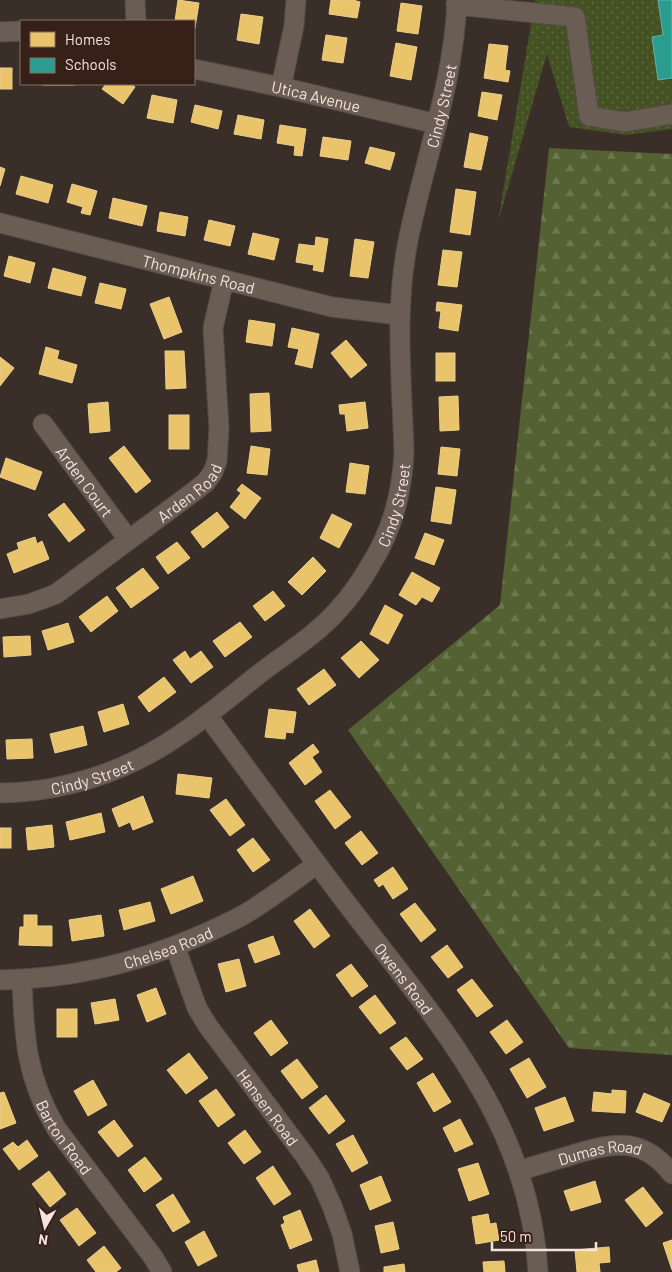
<svg xmlns="http://www.w3.org/2000/svg" width="672" height="1272" viewBox="0 0 672 1272" font-family="Barlow,sans-serif">
  <style>
    .forest { fill: url(#forest-firs) }
    .park { fill: url(#park-dots) }
    .homes { fill: #e9c46a; stroke: #ecce8d }
    .schools { fill: #2a9d8f; stroke: #67b2a7 }
    .lines { fill: none; stroke-linecap: round; stroke-linejoin: round }
    .minor-casing { stroke: #564c48; stroke-width: 21 }
    .minor { stroke: #695d54; stroke-width: 19 }
    .labels { text-anchor: middle; dominant-baseline: central; stroke-width: 5; stroke-linejoin: round; paint-order: stroke }
    .street-label { font-size: 16px; fill: #f4e4df; stroke: #372018 }
  </style>
  <defs>
    <pattern id="forest-firs" width="22" height="20" patternUnits="userSpaceOnUse" patternTransform="scale(1.25)"><rect width="22" height="20" fill="#546133"/><path d="M5 1l3.5 6h-7zM16 11l3.5 6h-7z" fill="#6d7850"/></pattern>
    <pattern id="park-dots" width="8" height="8" patternUnits="userSpaceOnUse" patternTransform="scale(1.25)"><rect width="8" height="8" fill="#445123"/><path d="M2 2h.1M6 6h.1" fill="none" stroke="#606a42" stroke-width="1.8" stroke-linecap="round"/></pattern>
  </defs>
  <rect width="100%" height="100%" fill="#3a2e29"/>
  <!-- forest -->
  <path class="forest" d="M549,148L672,154V1055L569,1048L348,730L500,605Z"/>
  <!-- park -->
  <path class="park" d="M535,0H672V129L626,135L569,127L547,54L498,222Z"/>
  <!-- homes -->
  <g class="homes">
    <path d="M178,0L199,3L195,28H194V21H175Z"/>
    <path d="M331,0H353L360,2L357,18L329,14Z"/>
    <path d="M401,3L422,6L418,34L397,31Z"/>
    <path d="M241,14L263,17L259,44L237,40Z"/>
    <path d="M326,35L347,38L343,63L322,60Z"/>
    <path d="M396,43L417,47L411,80L390,76Z"/>
    <path d="M489,44L508,46L505,70L510,71L508,82L484,78Z"/>
    <rect x="0" y="68" width="12" height="21"/>
    <rect x="43" y="84" width="31" height="1"/>
    <path d="M106,84H131L135,87L123,104L102,89Z"/>
    <path d="M482,92L502,95L497,120L478,116Z"/>
    <path d="M152,95L177,100L173,123L147,118Z"/>
    <path d="M195,105L222,111L218,129L191,122Z"/>
    <path d="M238,115L264,120L261,139L234,134Z"/>
    <path d="M280,125L306,129L302,156L294,155L295,146L277,143Z"/>
    <path d="M470,133L488,137L481,170L464,167Z"/>
    <path d="M323,137L351,141L348,160L320,156Z"/>
    <path d="M370,147L395,153L390,170L365,163Z"/>
    <path d="M0,167L5,169L0,186Z"/>
    <path d="M21,176L53,185L48,203L16,194Z"/>
    <path d="M72,184L97,191L90,215L81,213L83,207L67,202Z"/>
    <path d="M456,189L476,192L470,235L450,232Z"/>
    <path d="M113,198L147,206L142,226L109,218Z"/>
    <path d="M160,212L188,217L185,236L157,231Z"/>
    <path d="M209,220L235,226L230,246L204,240Z"/>
    <path d="M253,233L279,239L274,260L248,254Z"/>
    <path d="M316,237L328,239L323,272L313,270L314,265L296,262L299,244L315,246Z"/>
    <path d="M355,239L374,242L368,278L350,276Z"/>
    <path d="M443,250L462,252L457,287L438,285Z"/>
    <path d="M9,256L35,263L30,283L4,276Z"/>
    <path d="M53,268L86,277L81,296L48,288Z"/>
    <path d="M100,283L126,289L121,309L95,303Z"/>
    <path d="M169,297L182,332L164,339L150,304Z"/>
    <path d="M437,302L462,305L458,331L439,328L441,311H436Z"/>
    <path d="M249,320L275,324L272,346L246,342Z"/>
    <path d="M292,328L319,334L312,368L295,364L299,349L288,347Z"/>
    <path d="M346,340L367,365L351,378L331,353Z"/>
    <path d="M46,347L59,351L57,359L77,365L72,383L39,374Z"/>
    <path d="M165,351H184L186,388L166,389Z"/>
    <rect x="436" y="353" width="19" height="28"/>
    <path d="M0,357L14,368L0,386Z"/>
    <path d="M269,393L271,431L251,432L250,394Z"/>
    <path d="M458,396L459,430L440,431L439,397Z"/>
    <path d="M108,402L110,431L90,433L88,404Z"/>
    <path d="M365,402L368,428L347,431L345,414H340L339,405Z"/>
    <rect x="169" y="415" width="20" height="34"/>
    <path d="M124,446L151,481L136,493L109,458Z"/>
    <path d="M251,446L270,449L267,475L247,473Z"/>
    <path d="M441,447L460,449L457,476L438,474Z"/>
    <path d="M6,458L42,472L35,490L0,477Z"/>
    <path d="M350,463L369,466L365,494L346,492Z"/>
    <path d="M242,484L261,498L245,519L230,507L241,493L237,490Z"/>
    <path d="M436,487L456,490L451,524L431,521Z"/>
    <path d="M64,503L85,530L69,542L48,515Z"/>
    <path d="M217,512L229,527L203,548L191,532Z"/>
    <path d="M332,514L352,524L339,548L320,538Z"/>
    <path d="M425,533L444,540L434,565L415,558Z"/>
    <path d="M35,537L37,544L42,541L49,559L14,573L7,554L19,549L17,543Z"/>
    <path d="M177,542L190,558L168,574L156,557Z"/>
    <path d="M313,557L326,571L302,595L288,582Z"/>
    <path d="M143,568L159,588L131,608L116,588Z"/>
    <path d="M412,572L440,588L432,602L422,597L416,605L399,595Z"/>
    <path d="M273,591L285,606L265,621L253,606Z"/>
    <path d="M107,596L118,611L91,632L79,617Z"/>
    <path d="M385,605L403,615L388,644L370,634Z"/>
    <path d="M240,622L252,637L225,657L213,641Z"/>
    <path d="M68,623L74,642L48,650L42,631Z"/>
    <path d="M30,636L31,655L4,657L3,637Z"/>
    <path d="M361,641L379,660L359,678L341,658Z"/>
    <path d="M185,651L190,659L201,651L213,667L191,683L173,660Z"/>
    <path d="M324,669L336,685L309,705L297,689Z"/>
    <path d="M164,677L176,692L149,712L138,697Z"/>
    <path d="M123,704L129,724L104,732L98,712Z"/>
    <path d="M269,709L296,712L293,733L286,732L285,739L265,737Z"/>
    <path d="M83,726L87,745L55,753L50,734Z"/>
    <path d="M32,739L33,758L7,759L6,740Z"/>
    <path d="M313,744L319,752L312,757L322,772L305,785L289,763Z"/>
    <path d="M178,774L212,778L209,798L176,794Z"/>
    <path d="M330,790L351,817L335,829L315,801Z"/>
    <path d="M143,796L153,822L133,830L130,822L119,827L112,809Z"/>
    <path d="M226,799L245,825L230,836L210,810Z"/>
    <path d="M101,813L105,832L70,840L66,822Z"/>
    <path d="M52,825L54,847L28,850L26,828Z"/>
    <rect x="0" y="828" width="11" height="20"/>
    <path d="M361,831L378,853L362,865L345,843Z"/>
    <path d="M253,838L270,860L253,872L237,850Z"/>
    <path d="M393,867L408,889L393,899L383,884L379,887L374,880Z"/>
    <path d="M193,876L203,901L171,914L161,889Z"/>
    <path d="M150,902L155,921L124,930L119,910Z"/>
    <path d="M415,903L436,930L421,942L400,914Z"/>
    <path d="M310,909L330,936L314,948L294,921Z"/>
    <path d="M24,915H37V926H52V946L19,945L20,927H24Z"/>
    <path d="M101,915L104,936L72,941L69,920Z"/>
    <path d="M273,936L280,954L255,963L248,945Z"/>
    <path d="M447,945L463,967L448,978L431,957Z"/>
    <path d="M239,959L246,986L226,992L218,964Z"/>
    <path d="M351,964L368,986L352,997L336,975Z"/>
    <path d="M472,979L493,1006L477,1017L457,990Z"/>
    <path d="M156,988L166,1014L147,1022L137,995Z"/>
    <path d="M375,995L396,1023L380,1034L359,1007Z"/>
    <path d="M115,999L119,1020L95,1024L91,1003Z"/>
    <rect x="57" y="1009" width="20" height="28"/>
    <path d="M271,1020L288,1043L271,1056L254,1033Z"/>
    <path d="M507,1020L523,1042L506,1054L490,1032Z"/>
    <path d="M406,1037L423,1059L407,1070L390,1048Z"/>
    <path d="M189,1053L208,1078L186,1094L167,1070Z"/>
    <path d="M529,1058L546,1087L527,1098L510,1069Z"/>
    <path d="M297,1059L318,1087L302,1099L281,1071Z"/>
    <path d="M433,1073L451,1102L434,1112L417,1083Z"/>
    <path d="M93,1080L107,1105L88,1116L74,1091Z"/>
    <path d="M216,1089L235,1115L218,1127L199,1101Z"/>
    <path d="M612,1090L626,1091L625,1113L592,1111L594,1092L612,1094Z"/>
    <path d="M4,1092L16,1123L0,1129V1093Z"/>
    <path d="M644,1093L670,1104L662,1122L636,1112Z"/>
    <path d="M326,1095L345,1121L329,1134L309,1108Z"/>
    <path d="M565,1097L574,1121L544,1131L535,1108Z"/>
    <path d="M460,1119L473,1144L455,1152L443,1128Z"/>
    <path d="M114,1120L133,1146L118,1157L98,1132Z"/>
    <path d="M245,1130L261,1152L244,1164L228,1143Z"/>
    <path d="M353,1135L368,1163L352,1172L336,1144Z"/>
    <path d="M27,1140L38,1156L19,1170L3,1149L13,1142L18,1147Z"/>
    <path d="M145,1157L162,1179L144,1192L128,1170Z"/>
    <path d="M478,1163L489,1194L469,1201L458,1169Z"/>
    <path d="M273,1166L291,1194L274,1205L256,1178Z"/>
    <path d="M49,1171L66,1194L50,1207L32,1184Z"/>
    <path d="M381,1176L391,1201L370,1210L360,1185Z"/>
    <path d="M595,1181L601,1202L571,1211L564,1191Z"/>
    <path d="M643,1187L663,1213L646,1227L625,1200Z"/>
    <path d="M173,1194L190,1222L173,1232L156,1205Z"/>
    <path d="M77,1208L96,1233L79,1246L60,1220Z"/>
    <path d="M300,1210L312,1240L290,1249L281,1225L285,1223L283,1217Z"/>
    <path d="M488,1214L490,1224L496,1223L499,1240L476,1244L472,1217Z"/>
    <path d="M393,1222L399,1249L381,1253L375,1226Z"/>
    <path d="M204,1231L217,1256L198,1266L185,1242Z"/>
    <path d="M672,1240V1270L663,1243Z"/>
    <path d="M104,1246L121,1268L116,1272H96L87,1260Z"/>
    <path d="M609,1247L610,1262L599,1263L600,1272H577L575,1250Z"/>
    <path d="M316,1260L319,1272H299L297,1265Z"/>
    <path d="M504,1261L505,1272H484L483,1262Z"/>
    <path d="M404,1264L405,1272H384V1267Z"/>
  </g>
  <!-- schools -->
  <path class="schools" d="M658,0H672V78L658,80L652,37L663,35Z"/>
  <g class="lines">
    <defs>
      <g id="minor">
        <path d="M135,0L136,21"/>
        <path d="M456,5L575,17L589,116L624,122L672,114"/>
        <path d="M0,32L21,31"/>
        <path id="s1" d="M194,69L281,87L437,124"/>
        <path d="M281,87L294,26L296,0"/>
        <path id="s2" d="M0,223L332,307L399,315"/>
        <path id="s3" d="M43,424L128,539"/>
        <path id="s4" d="M0,609L29,604L56,594L196,490L206,482L213,472L217,461L219,429L213,328L224,280"/>
        <path id="s5" d="M207,715C255,780 302,845 351,909C437,1021 530,1123 538,1272"/>
        <path id="s6" d="M0,793C46,793 98,780 139,759C182,738 221,704 259,674C285,654 316,635 338,610C351,596 362,580 371,564C392,531 402,492 404,453C402,382 394,311 408,241C424,161 454,83 457,0"/>
        <path id="s7" d="M175,946L197,1008L208,1026L305,1156L320,1179L332,1206L342,1234L350,1272"/>
        <path id="s8" d="M0,980C68,979 134,964 197,937C213,930 229,923 245,914C270,899 293,881 317,864"/>
        <path id="s9" d="M22,980C24,1037 26,1077 56,1128L153,1257L162,1272"/>
        <path id="s10" d="M519,1171C537,1165 556,1160 575,1154C616,1142 643,1137 672,1174"/>
      </g>
    </defs>
    <!-- minor casing -->
    <use href="#minor" class="minor-casing"/>
    <!-- minor -->
    <use href="#minor" class="minor"/>
  </g>
  <g class="labels">
    <!-- street labels -->
    <g class="street-label">
      <text stroke="none"><textPath href="#s1" startOffset="125">Utica Avenue</textPath></text>
      <text stroke="none"><textPath href="#s6" startOffset="919">Cindy Street</textPath></text>
      <text stroke="none"><textPath href="#s2" startOffset="205">Thompkins Road</textPath></text>
      <text stroke="none"><textPath href="#s3" startOffset="71">Arden Court</textPath></text>
      <text stroke="none"><textPath href="#s4" startOffset="226">Arden Road</textPath></text>
      <text stroke="none"><textPath href="#s6" startOffset="514">Cindy Street</textPath></text>
      <text stroke="none"><textPath href="#s6" startOffset="94">Cindy Street</textPath></text>
      <text stroke="none"><textPath href="#s8" startOffset="172">Chelsea Road</textPath></text>
      <text stroke="none"><textPath href="#s5" startOffset="329">Owens Road</textPath></text>
      <text stroke="none"><textPath href="#s7" startOffset="188">Hansen Road</textPath></text>
      <text stroke="none"><textPath href="#s9" startOffset="166">Barton Road</textPath></text>
      <text stroke="none"><textPath href="#s10" startOffset="84">Dumas Road</textPath></text>
    </g>
  </g>
  <!-- legend -->
  <rect x="20" y="20" width="175" height="65" fill="#372018" stroke="#836e68"/>
  <rect x="30" y="32" width="25" height="15" fill="#e9c46a" stroke="#836e68"/>
  <text x="65" y="45" font-size="15" fill="#f4e4df">Homes</text>
  <rect x="30" y="58" width="25" height="15" fill="#2a9d8f" stroke="#836e68"/>
  <text x="65" y="70" font-size="15" fill="#f4e4df">Schools</text>
  <!-- north arrow -->
  <g transform="translate(45 1227) rotate(188)" stroke="#372018" stroke-width="4" paint-order="stroke">
  <path d="M0-4L9 19L0 12L-9 19Z" fill="#f4e4df"/>
  <text y="-8" font-size="14" font-weight="bold" text-anchor="middle" fill="#f4e4df">N</text>
  </g>
  <!-- scale -->
  <path d="M492 1242v8h104v-8" fill="none" stroke="#f4e4df" stroke-width="2.5"/>
  <text x="500" y="1242" font-size="15" fill="#f4e4df" stroke="#372018" stroke-width="4" paint-order="stroke">50 m</text>
</svg>
